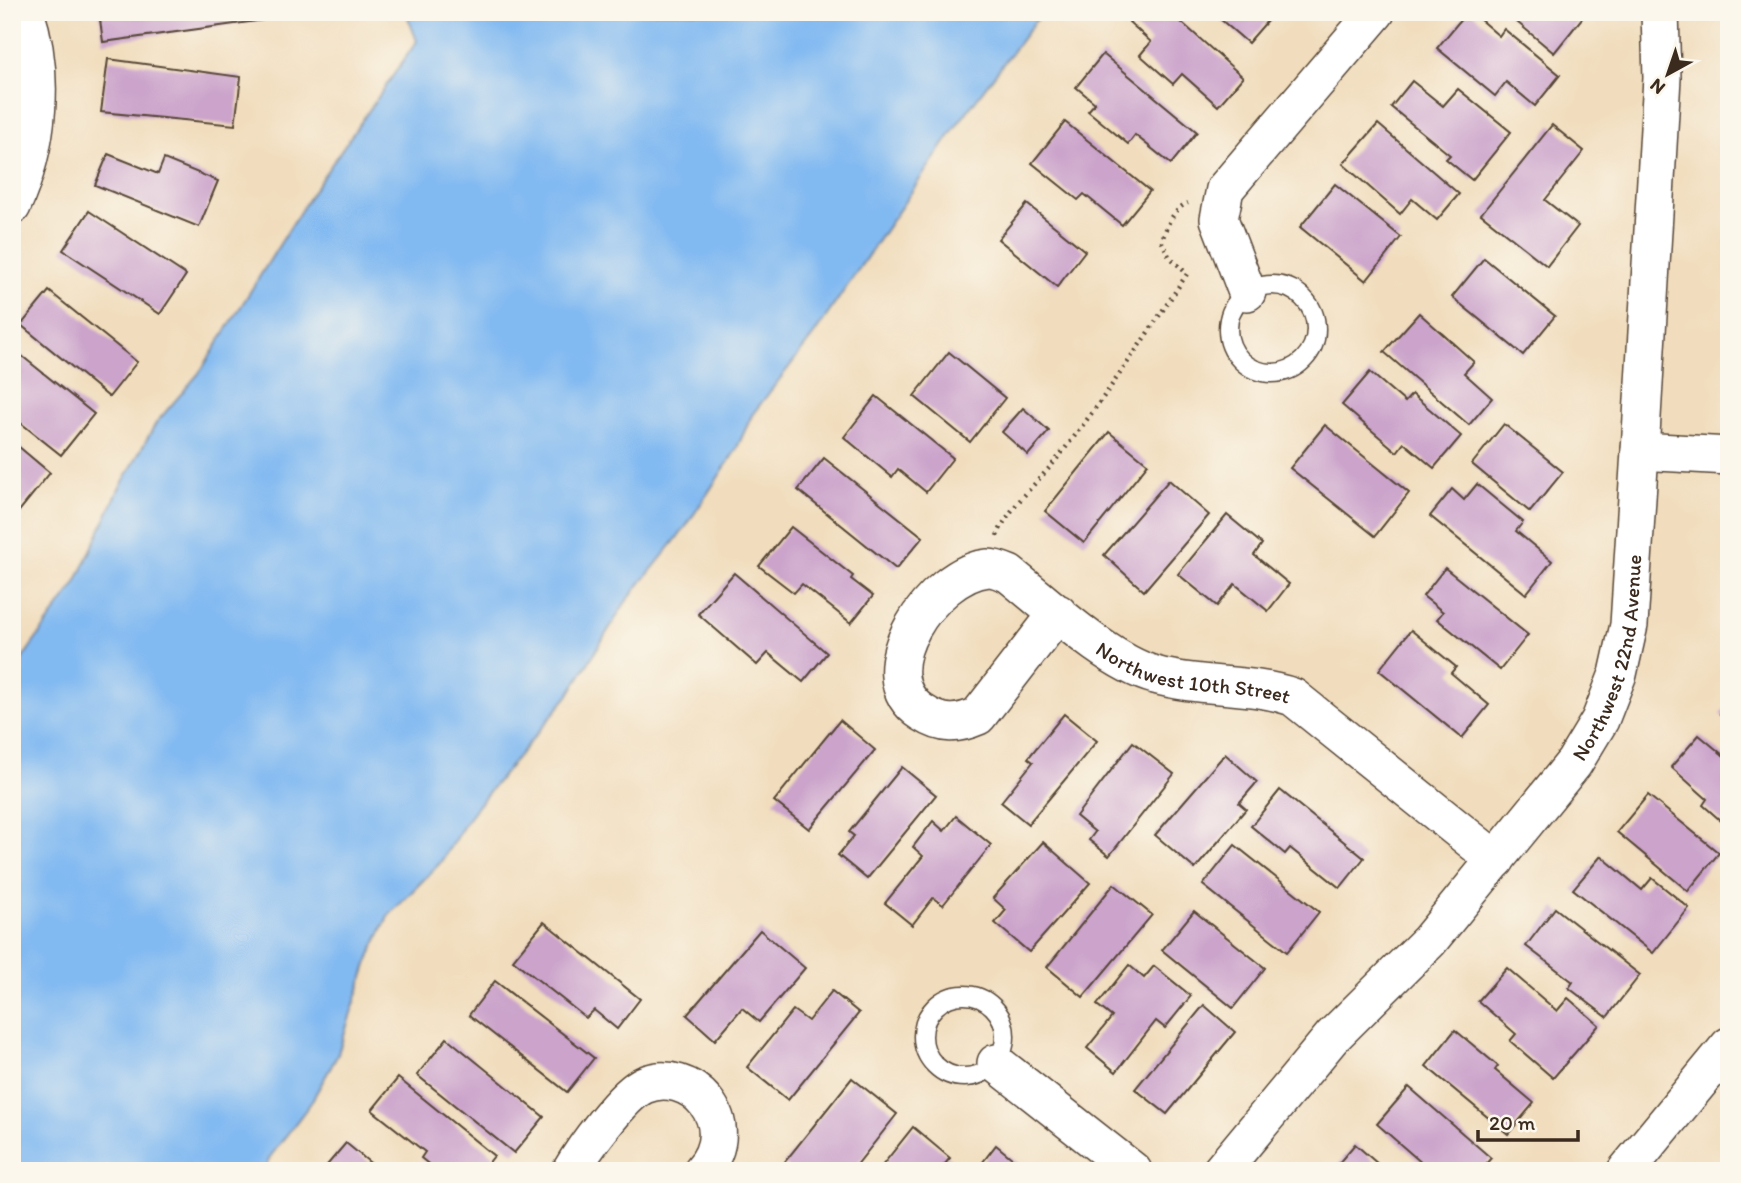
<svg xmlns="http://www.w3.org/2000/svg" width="1741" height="1183" viewBox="0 0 1741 1183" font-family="Itim,sans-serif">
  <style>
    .water { fill: #81b9f1; stroke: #5e7288; stroke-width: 2 }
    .building { fill: #cba3cb }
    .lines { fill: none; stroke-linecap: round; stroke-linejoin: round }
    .service-casing { stroke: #564536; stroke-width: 21 }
    .minor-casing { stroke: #564536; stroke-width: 40 }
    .path { stroke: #564536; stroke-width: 4.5; stroke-dasharray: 2 5; stroke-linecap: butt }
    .service { stroke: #fff; stroke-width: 18 }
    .minor { stroke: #fff; stroke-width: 37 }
    .labels { text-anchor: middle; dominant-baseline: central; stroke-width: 6; stroke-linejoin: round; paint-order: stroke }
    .street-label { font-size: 21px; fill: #3b2a1e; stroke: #fbf7ec }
  </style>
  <rect width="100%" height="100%" fill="#fbf7ec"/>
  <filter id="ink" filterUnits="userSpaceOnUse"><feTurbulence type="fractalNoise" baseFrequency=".0143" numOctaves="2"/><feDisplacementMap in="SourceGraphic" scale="14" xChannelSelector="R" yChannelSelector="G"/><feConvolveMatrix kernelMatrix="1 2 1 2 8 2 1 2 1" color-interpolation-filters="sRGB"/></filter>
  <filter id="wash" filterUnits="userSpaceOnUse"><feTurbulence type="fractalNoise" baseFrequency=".00686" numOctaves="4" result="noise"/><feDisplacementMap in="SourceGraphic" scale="28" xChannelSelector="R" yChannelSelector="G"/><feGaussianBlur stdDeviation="1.57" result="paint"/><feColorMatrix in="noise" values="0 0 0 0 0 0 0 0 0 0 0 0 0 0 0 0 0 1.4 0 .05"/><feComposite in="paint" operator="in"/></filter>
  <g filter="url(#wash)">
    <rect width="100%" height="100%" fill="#f1ddbd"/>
    <!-- water -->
    <path class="water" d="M406,12H1042L957,125L813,336L752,415L736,450L685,528L625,603L568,696L473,811L440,863L388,916L371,953L337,1056L310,1104L270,1157L264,1171H12V673L76,583L119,489L156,423L200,372L313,191L417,41Z"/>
    <g id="blocks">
      <!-- building -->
      <g class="building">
        <path d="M99,12H263L264,20L103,42Z"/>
        <path d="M1138,12H1170L1243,77L1218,106L1182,74L1173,84L1140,55L1151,42L1129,22Z"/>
        <path d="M1212,12H1275L1248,43Z"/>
        <path d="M1467,12H1471L1499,36L1504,29L1560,75L1535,106L1506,82L1495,96L1437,48Z"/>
        <path d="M1505,12H1587L1554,53Z"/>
        <path d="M1103,54L1197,132L1171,164L1135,135L1128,144L1088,111L1095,103L1076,87Z"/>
        <path d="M108,59L241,77L235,125L101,112Z"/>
        <path d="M1412,81L1443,106L1458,89L1511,132L1472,180L1446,159L1450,155L1391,107Z"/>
        <path d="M1065,122L1150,191L1122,225L1084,194L1078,200L1032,163Z"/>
        <path d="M1378,124L1459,194L1437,220L1412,199L1400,214L1343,164Z"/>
        <path d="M1552,125L1584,151L1545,200L1578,226L1547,266L1481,214Z"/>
        <path d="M108,154L158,174L164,159L218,181L199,227L95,185Z"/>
        <path d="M1335,184L1401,237L1366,281L1300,227Z"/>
        <path d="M1027,204L1085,251L1057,287L998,239Z"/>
        <path d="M89,211L186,275L160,314L63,250Z"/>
        <path d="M1484,258L1555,316L1523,355L1452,297Z"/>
        <path d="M49,291L137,362L109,397L21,325Z"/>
        <path d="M1419,313L1474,362L1464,373L1492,398L1469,425L1384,352Z"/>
        <path d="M12,348L94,414L61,455L12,416Z"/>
        <path d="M949,352L1005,398L970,442L914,396Z"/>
        <path d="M1370,372L1405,402L1412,394L1461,436L1434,468L1404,443L1397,452L1342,405Z"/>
        <path d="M876,396L953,458L926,492L898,469L892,477L844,437Z"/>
        <path d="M1023,408L1049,431L1028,455L1002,432Z"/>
        <path d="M1504,424L1563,472L1530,512L1472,464Z"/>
        <path d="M1325,425L1409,493L1375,536L1290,468Z"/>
        <path d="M1109,432L1148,464L1084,543L1045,511Z"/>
        <path d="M12,441L50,473L16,515L12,513Z"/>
        <path d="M824,458L923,537L896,569L798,490Z"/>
        <path d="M1169,480L1209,515L1144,591L1104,555Z"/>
        <path d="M1477,484L1523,522L1516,531L1552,561L1526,594L1430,516L1452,489L1464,500Z"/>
        <path d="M1227,515L1262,544L1254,555L1289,584L1268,611L1235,584L1217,606L1178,574Z"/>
        <path d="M791,527L853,576L851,579L873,596L851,623L802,584L794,593L759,566Z"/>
        <path d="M1445,568L1528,635L1500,670L1437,619L1443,612L1423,596Z"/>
        <path d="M734,573L827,653L803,682L768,653L757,665L698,614Z"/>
        <path d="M1411,630L1456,667L1451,673L1489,705L1462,738L1379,670Z"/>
        <path d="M1729,704V722L1720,714Z"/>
        <path d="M1064,714L1097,741L1028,824L1001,802L1033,762L1028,758Z"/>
        <path d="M840,720L875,750L809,829L774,801Z"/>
        <path d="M1699,735L1729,760V828L1703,805L1707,799L1671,767Z"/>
        <path d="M1133,742L1174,774L1109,856L1089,840L1095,832L1076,816Z"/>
        <path d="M1225,754L1257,782L1239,803L1246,809L1195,869L1155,835Z"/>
        <path d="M902,767L936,795L867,879L838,855L854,836L849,832Z"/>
        <path d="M1280,790L1364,858L1340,888L1290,848L1285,854L1251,826Z"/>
        <path d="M1648,795L1719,853L1688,891L1617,832Z"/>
        <path d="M956,816L991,845L943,905L933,898L912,925L885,903L923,856L913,847L933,821L944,831Z"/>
        <path d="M1043,842L1090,883L1029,952L995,923L1006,910L993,898Z"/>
        <path d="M1235,845L1319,912L1287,952L1203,885Z"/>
        <path d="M1601,856L1642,890L1652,878L1689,908L1653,953L1573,889Z"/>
        <path d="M1114,884L1152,915L1083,997L1047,967Z"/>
        <path d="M1555,908L1640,975L1607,1017L1569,988L1573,982L1526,946Z"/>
        <path d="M1194,911L1265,968L1233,1008L1162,950Z"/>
        <path d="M544,922L640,999L617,1029L594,1010L586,1018L513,960Z"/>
        <path d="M760,930L805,968L759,1022L742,1008L715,1040L687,1015Z"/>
        <path d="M1129,965L1144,978L1154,966L1191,996L1165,1028L1156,1021L1116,1072L1087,1048L1112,1017L1097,1005Z"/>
        <path d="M1507,968L1557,1011L1568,998L1599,1025L1553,1078L1510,1041L1516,1034L1478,1001Z"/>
        <path d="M495,981L594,1058L567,1092L469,1015Z"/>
        <path d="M832,991L859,1013L788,1100L747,1067L793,1010L808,1021Z"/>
        <path d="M1204,1005L1235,1032L1167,1114L1135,1089Z"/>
        <path d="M1455,1030L1498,1066L1495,1070L1534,1103L1508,1134L1426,1066Z"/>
        <path d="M447,1038L544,1117L514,1153L417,1075Z"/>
        <path d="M398,1078L494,1156L482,1171H437L421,1158L425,1152L372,1110Z"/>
        <path d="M852,1078L897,1114L852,1171H792L783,1164Z"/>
        <path d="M1409,1087L1491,1158L1480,1171H1431L1377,1124Z"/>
        <path d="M913,1127L950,1158L939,1171H878Z"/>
        <path d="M346,1143L380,1171H322Z"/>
        <path d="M1355,1144L1386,1171H1332Z"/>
        <path d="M996,1145L1024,1168L1021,1171H976Z"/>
      </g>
    </g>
  </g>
  <g filter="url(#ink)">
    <use href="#blocks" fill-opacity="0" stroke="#564536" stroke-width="2"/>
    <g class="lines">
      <defs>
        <g id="service">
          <circle cx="1272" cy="329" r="44"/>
          <circle cx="964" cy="1036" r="41"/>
        </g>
        <g id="minor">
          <path d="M12,206C39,147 46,74 25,12"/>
          <path d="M1247,292L1219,219L1225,189L1376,12"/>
          <path d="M1640,451L1729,456"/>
          <path id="s1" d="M1058,613L978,716C957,725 943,726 923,713C862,674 934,573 988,568C995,568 1002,571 1009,574C1047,604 1109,663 1155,675C1200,688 1248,682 1293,697L1496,860"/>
          <path d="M996,1063L1133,1171"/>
          <path d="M571,1171C583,1150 623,1094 644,1085C689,1065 745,1122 702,1171"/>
          <path id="s2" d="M1221,1171L1332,1037L1429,941L1574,763L1600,720L1618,674L1629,625L1640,451L1662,78L1660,12"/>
          <path d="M1626,1171L1729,1046"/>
        </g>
      </defs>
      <!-- service casing -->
      <use href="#service" class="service-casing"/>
      <!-- minor casing -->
      <use href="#minor" class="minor-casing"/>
      <!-- path -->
      <path class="path" d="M997,536C1009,507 1036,484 1056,460C1103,401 1145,337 1187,274L1169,256L1162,242C1165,228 1174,208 1188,203"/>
      <!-- service -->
      <use href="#service" class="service"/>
      <!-- minor -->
      <use href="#minor" class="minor"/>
    </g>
  </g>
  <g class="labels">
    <!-- street labels -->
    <g class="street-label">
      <text stroke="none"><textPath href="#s2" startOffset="653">Northwest 22nd Avenue</textPath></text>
      <text stroke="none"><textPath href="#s1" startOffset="621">Northwest 10th Street</textPath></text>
    </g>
  </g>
  <!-- margin -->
  <rect width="1741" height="1183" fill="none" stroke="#fbf7ec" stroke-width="42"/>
  <!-- north arrow -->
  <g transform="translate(1668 74) rotate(220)" stroke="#fbf7ec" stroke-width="5" paint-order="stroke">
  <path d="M0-5L12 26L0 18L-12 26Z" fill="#3b2a1e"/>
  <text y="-10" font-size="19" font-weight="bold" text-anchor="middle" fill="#3b2a1e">N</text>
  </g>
  <!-- scale -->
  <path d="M1478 1130v10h100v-10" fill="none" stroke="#3b2a1e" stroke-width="3.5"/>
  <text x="1489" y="1130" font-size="21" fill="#3b2a1e" stroke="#fbf7ec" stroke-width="5" paint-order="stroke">20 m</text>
</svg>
